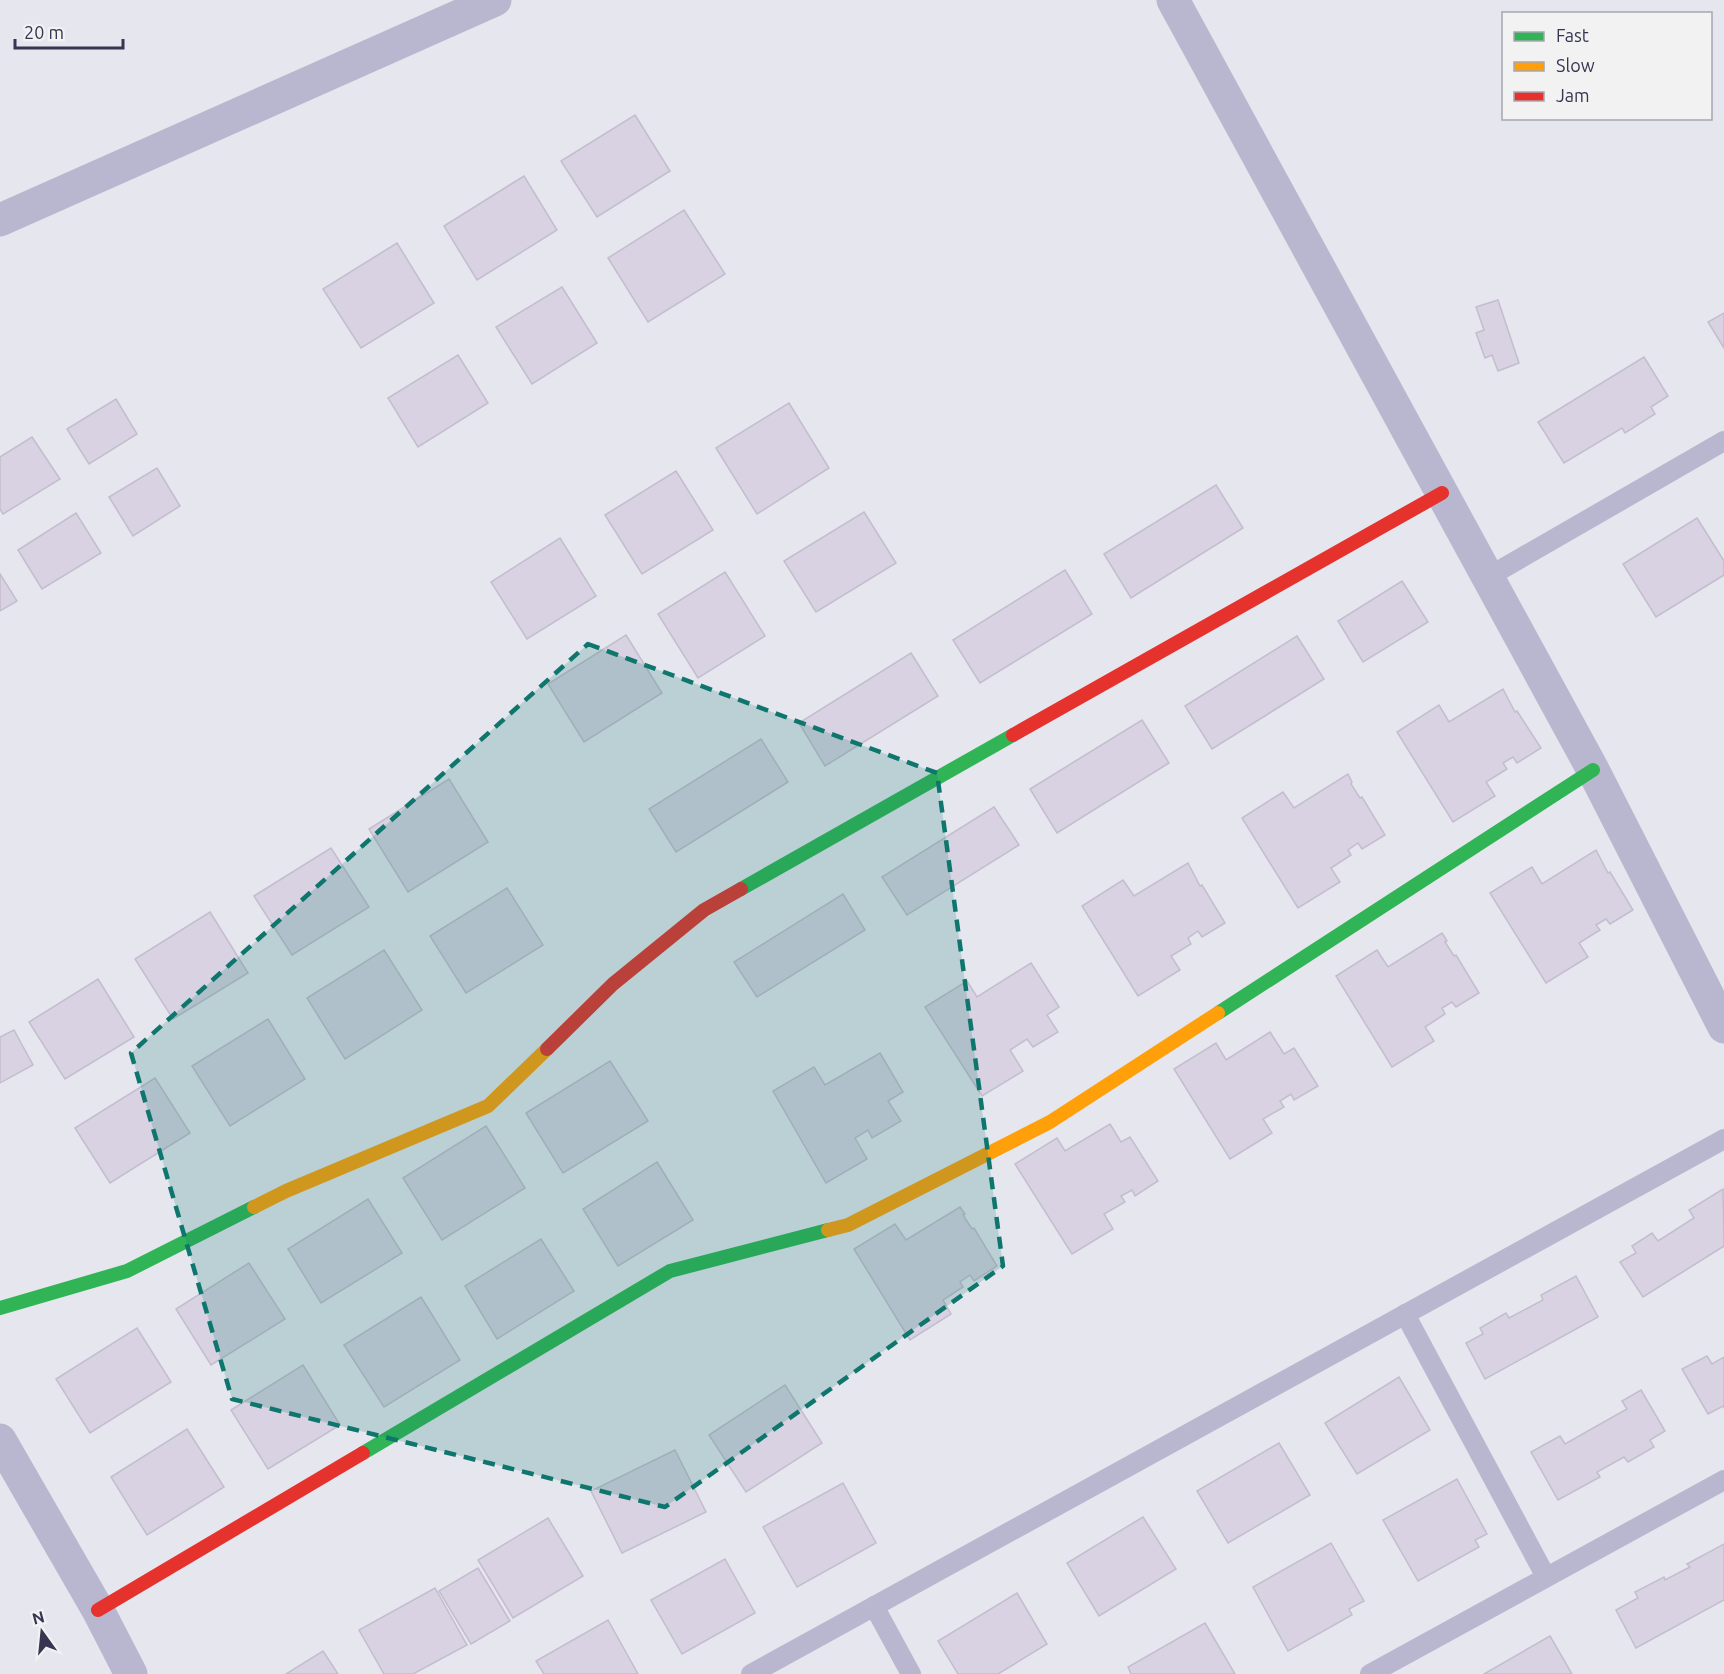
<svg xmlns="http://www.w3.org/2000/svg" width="1724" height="1674" viewBox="0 0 1724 1674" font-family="Ubuntu,sans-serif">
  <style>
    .building { fill: #d8d2e3; stroke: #c3bdce; stroke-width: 1.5 }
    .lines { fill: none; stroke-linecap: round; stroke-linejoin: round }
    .lane { stroke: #b8b7cf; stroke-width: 20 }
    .street { stroke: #b8b7cf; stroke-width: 33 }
    .fast { stroke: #30b455; stroke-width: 14 }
    .slow { stroke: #ff9f0a; stroke-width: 14 }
    .jam { stroke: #e5322d; stroke-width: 14 }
    .marked { fill: #0f766e; fill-opacity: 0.2; stroke: #0f766e; stroke-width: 4.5; stroke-dasharray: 12 8; stroke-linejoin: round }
  </style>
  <rect width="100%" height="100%" fill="#e6e6ee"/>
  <!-- building -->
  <g class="building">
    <path d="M635,115L670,171L597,217L561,161Z"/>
    <path d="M524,176L557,230L477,280L444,226Z"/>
    <path d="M684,210L725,274L648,322L608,258Z"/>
    <path d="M397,243L434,303L361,348L323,289Z"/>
    <path d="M562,287L597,343L532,384L496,327Z"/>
    <path d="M1498,300L1519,363L1498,371L1492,355L1485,358L1476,333L1484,330L1476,307Z"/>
    <path d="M1724,313V348L1708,322Z"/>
    <path d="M458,355L488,403L418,447L388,398Z"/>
    <path d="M1644,357L1668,396L1651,407L1655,414L1625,433L1622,428L1564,463L1538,422Z"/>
    <path d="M116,399L137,434L89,464L67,429Z"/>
    <path d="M789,403L829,468L757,514L716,448Z"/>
    <path d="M32,437L60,479L3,514L0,509V457Z"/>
    <path d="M157,468L180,506L133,536L109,497Z"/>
    <path d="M676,471L713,530L642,574L605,515Z"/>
    <path d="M1216,485L1243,528L1131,598L1104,554Z"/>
    <path d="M864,512L896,563L816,612L784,561Z"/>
    <path d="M76,513L101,553L42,589L18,550Z"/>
    <path d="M1697,518L1724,561V575L1656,617L1623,564Z"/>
    <path d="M560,538L596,596L527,639L491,582Z"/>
    <path d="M1065,570L1092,614L980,683L953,640Z"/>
    <path d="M725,572L765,636L698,678L658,614Z"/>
    <path d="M0,574L17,601L0,611Z"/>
    <path d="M1402,581L1428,622L1363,662L1338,621Z"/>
    <path d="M626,635L662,693L584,742L548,684Z"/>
    <path d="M1297,636L1324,679L1212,749L1185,706Z"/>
    <path d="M911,653L938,696L825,766L799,723Z"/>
    <path d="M1503,689L1515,712L1517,711L1541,748L1517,763L1513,757L1503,763L1507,769L1486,782L1495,796L1453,822L1397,732L1439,705L1449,722Z"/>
    <path d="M1142,720L1169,763L1057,833L1030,789Z"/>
    <path d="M761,739L788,782L676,852L649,809Z"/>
    <path d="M1348,774L1352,782L1351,784L1360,798L1362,797L1385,835L1362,849L1358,843L1348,850L1351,855L1331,868L1340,882L1298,908L1242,818L1283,792L1294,808Z"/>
    <path d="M449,779L488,842L408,892L369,829Z"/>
    <path d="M994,807L1019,845L907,915L882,877Z"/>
    <path d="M331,848L369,907L292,955L254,896Z"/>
    <path d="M1596,850L1608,873L1610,872L1633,910L1610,924L1606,919L1596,925L1600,930L1579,943L1588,957L1546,983L1490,893L1532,867L1542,884Z"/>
    <path d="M1188,863L1200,886L1202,885L1225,923L1202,937L1198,931L1188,938L1191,944L1171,956L1180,970L1138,996L1082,906L1123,880L1134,896Z"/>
    <path d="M507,888L543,945L466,993L430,936Z"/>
    <path d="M843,894L865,930L757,997L734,962Z"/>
    <path d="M210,912L248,973L173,1019L135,959Z"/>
    <path d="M1442,933L1447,941L1445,942L1454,956L1456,955L1479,993L1456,1007L1452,1002L1442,1008L1445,1014L1425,1027L1434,1041L1392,1067L1336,976L1377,950L1388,967Z"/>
    <path d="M384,950L422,1010L345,1059L307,998Z"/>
    <path d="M1031,963L1059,1007L1047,1015L1058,1032L1033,1047L1027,1039L1010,1050L1023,1071L982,1096L925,1007L967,981L977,997Z"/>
    <path d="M98,979L134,1037L65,1079L29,1022Z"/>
    <path d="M268,1019L305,1079L230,1126L192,1066Z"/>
    <path d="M14,1030L33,1065L0,1083V1037Z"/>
    <path d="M1270,1032L1284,1054L1294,1048L1318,1086L1294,1100L1291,1094L1280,1101L1284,1107L1263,1119L1272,1133L1230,1159L1174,1069L1216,1043L1226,1060Z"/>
    <path d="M880,1053L903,1092L888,1101L901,1121L872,1138L868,1130L855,1138L867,1159L826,1183L773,1091L814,1067L825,1085Z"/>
    <path d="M610,1061L648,1121L563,1173L526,1113Z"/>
    <path d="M155,1078L190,1133L110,1183L75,1128Z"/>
    <path d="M1110,1124L1121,1142L1130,1137L1158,1181L1135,1196L1132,1190L1121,1196L1125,1202L1104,1214L1113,1229L1072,1254L1015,1164L1057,1138L1065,1151Z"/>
    <path d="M486,1126L525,1188L442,1240L403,1178Z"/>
    <path d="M657,1162L693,1220L618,1266L583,1209Z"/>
    <path d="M1723,1189L1724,1246L1643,1297L1620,1262L1636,1253L1632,1246L1652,1233L1658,1241L1694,1218L1689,1210Z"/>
    <path d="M368,1199L402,1253L321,1303L288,1249Z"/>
    <path d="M960,1207L965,1214L963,1215L972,1229L974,1228L997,1266L974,1281L970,1275L960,1282L963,1287L943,1300L951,1314L910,1340L854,1249L895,1224L906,1240Z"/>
    <path d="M541,1239L574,1291L497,1339L465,1286Z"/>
    <path d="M249,1263L285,1319L211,1365L176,1309Z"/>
    <path d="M1576,1276L1598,1317L1485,1379L1466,1343L1483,1334L1480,1328L1506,1313L1509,1318L1543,1300L1541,1295Z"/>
    <path d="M421,1297L460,1360L384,1407L344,1345Z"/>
    <path d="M137,1328L171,1382L90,1433L56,1379Z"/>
    <path d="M1707,1356L1712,1364L1724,1357V1408L1723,1406L1708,1414L1682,1369Z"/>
    <path d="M303,1365L340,1425L268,1469L231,1410Z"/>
    <path d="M1399,1377L1430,1430L1357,1474L1325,1423Z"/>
    <path d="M785,1385L822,1443L746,1492L709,1435Z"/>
    <path d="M1641,1390L1665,1431L1650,1440L1654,1447L1628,1462L1624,1457L1597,1472L1600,1477L1558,1500L1531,1452L1560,1436L1565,1444L1627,1409L1622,1401Z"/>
    <path d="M187,1429L224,1487L147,1535L111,1477Z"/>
    <path d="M1279,1443L1310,1495L1228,1543L1197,1491Z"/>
    <path d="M675,1450L706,1512L622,1553L591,1491Z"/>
    <path d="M1457,1479L1487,1534L1475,1540L1479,1547L1418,1581L1383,1520Z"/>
    <path d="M843,1483L876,1543L797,1587L763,1527Z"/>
    <path d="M1143,1517L1176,1569L1099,1616L1067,1563Z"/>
    <path d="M548,1518L583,1576L513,1618L478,1560Z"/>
    <path d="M1331,1543L1364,1601L1349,1609L1352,1615L1288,1651L1253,1587Z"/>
    <path d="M1724,1544V1600L1636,1648L1616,1610L1638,1598L1635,1592L1664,1577L1665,1580L1690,1567L1687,1564Z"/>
    <path d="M725,1559L755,1613L682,1654L651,1600Z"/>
    <path d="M478,1568L510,1621L471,1644L439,1591Z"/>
    <path d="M435,1588L467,1645L413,1674H384L359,1630Z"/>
    <path d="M1017,1593L1047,1644L998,1674H958L938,1641Z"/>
    <path d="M608,1620L638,1674H544L536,1661Z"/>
    <path d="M1205,1623L1235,1674H1131L1128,1667Z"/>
    <path d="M1550,1636L1572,1674H1484Z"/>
    <path d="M323,1651L338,1674H286Z"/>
  </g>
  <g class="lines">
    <!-- lane -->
    <g class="lane">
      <path d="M1488,577L1724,441"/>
      <path d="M1405,1314L1546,1577"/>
      <path d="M874,1606L911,1674"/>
      <path d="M751,1674L1724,1139"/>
      <path d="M1370,1674L1724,1480"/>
    </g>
    <!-- street -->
    <g class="street">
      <path d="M1173,0L1593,770L1724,1027"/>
      <path d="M0,220L495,0"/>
      <path d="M0,1440L98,1610L131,1674"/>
    </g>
    <!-- fast -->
    <g class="fast">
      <path d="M741,889L1013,735"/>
      <path d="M1218,1013L1593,770"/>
      <path d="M0,1308L127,1271L254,1207"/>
      <path d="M363,1453L670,1271L828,1230"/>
    </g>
    <!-- slow -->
    <g class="slow">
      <path d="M254,1207L286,1191L488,1106L547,1049"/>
      <path d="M828,1230L848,1225L1050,1122L1218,1013"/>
    </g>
    <!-- jam -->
    <g class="jam">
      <path d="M1013,735L1442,493"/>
      <path d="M547,1049L613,984L704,910L741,889"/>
      <path d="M98,1610L363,1453"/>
    </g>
  </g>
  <!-- marked area -->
  <path class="marked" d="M588,644L937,773L1003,1266L665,1507L232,1399L131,1053Z"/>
  <!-- legend -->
  <rect x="1502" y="12" width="210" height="108" fill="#f2f2f2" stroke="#a7a6b2" stroke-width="1.5"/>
  <rect x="1514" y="32" width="30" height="9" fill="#30b455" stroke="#a7a6b2" stroke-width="1.5"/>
  <text x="1556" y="42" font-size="18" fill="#363552">Fast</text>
  <rect x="1514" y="62" width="30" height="9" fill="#ff9f0a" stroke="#a7a6b2" stroke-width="1.5"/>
  <text x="1556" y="72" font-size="18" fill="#363552">Slow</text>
  <rect x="1514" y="92" width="30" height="9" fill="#e5322d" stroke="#a7a6b2" stroke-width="1.5"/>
  <text x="1556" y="102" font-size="18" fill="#363552">Jam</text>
  <!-- north arrow -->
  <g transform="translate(42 1632) rotate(345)" stroke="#f2f2f2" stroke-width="4.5" paint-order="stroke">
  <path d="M0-4.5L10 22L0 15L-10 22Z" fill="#363552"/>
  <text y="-9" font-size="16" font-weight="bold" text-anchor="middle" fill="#363552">N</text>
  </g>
  <!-- scale -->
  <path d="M15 39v9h108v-9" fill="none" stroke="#363552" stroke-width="3"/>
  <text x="24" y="39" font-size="18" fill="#363552" stroke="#f2f2f2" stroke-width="4.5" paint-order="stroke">20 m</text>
</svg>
